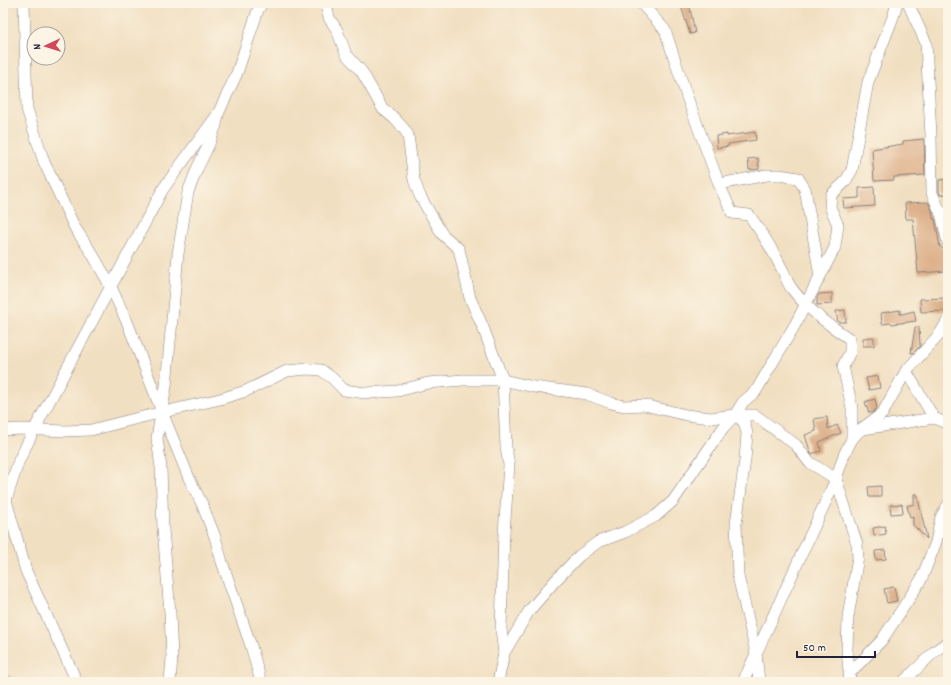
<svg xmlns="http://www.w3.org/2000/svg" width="951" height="685" viewBox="0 0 951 685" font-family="Dekko,sans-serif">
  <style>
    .building { fill: #ddaf88 }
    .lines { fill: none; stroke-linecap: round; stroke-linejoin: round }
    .street-casing { stroke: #8a807e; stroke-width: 12 }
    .street { stroke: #fff; stroke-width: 11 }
  </style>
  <rect width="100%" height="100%" fill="#fcf5e5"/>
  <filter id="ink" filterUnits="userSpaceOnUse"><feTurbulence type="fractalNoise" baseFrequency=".025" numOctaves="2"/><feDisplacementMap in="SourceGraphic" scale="8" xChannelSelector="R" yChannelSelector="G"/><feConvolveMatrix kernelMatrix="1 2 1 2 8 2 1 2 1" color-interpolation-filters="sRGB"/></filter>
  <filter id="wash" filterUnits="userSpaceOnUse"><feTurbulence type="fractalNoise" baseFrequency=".012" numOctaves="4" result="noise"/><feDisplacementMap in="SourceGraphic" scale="16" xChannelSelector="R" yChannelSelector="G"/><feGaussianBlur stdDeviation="0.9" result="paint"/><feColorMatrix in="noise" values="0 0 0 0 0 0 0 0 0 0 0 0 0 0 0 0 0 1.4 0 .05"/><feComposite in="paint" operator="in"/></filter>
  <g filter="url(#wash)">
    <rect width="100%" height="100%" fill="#f1dfc1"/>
    <g id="blocks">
      <!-- building -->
      <g class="building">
        <path d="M680,3H689L695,33L690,34Z"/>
        <path d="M755,132L756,140L728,144L729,146L717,148L716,136L727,134V136Z"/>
        <path d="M924,139L925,175L894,177V180L874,181L872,149L903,144V141Z"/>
        <path d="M758,158L759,169L749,170L748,159Z"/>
        <path d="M948,179V194L940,195L939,192V180Z"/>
        <path d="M874,187L875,206L844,208L843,199L859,198V188Z"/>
        <path d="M928,202L932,210L933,219H935L940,247L946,250L947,271L918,273L913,219H906L905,203Z"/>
        <path d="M832,293V304L817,305V298L819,294Z"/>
        <path d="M948,298V311L921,312L920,299Z"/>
        <path d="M845,310L846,322H838L836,311Z"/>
        <path d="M900,310V314H902L914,311L916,321L892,324V323L882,324L881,313Z"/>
        <path d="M915,327H919L920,346L913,353H911Z"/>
        <path d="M874,337V346H863V338Z"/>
        <path d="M878,376L880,388L869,390L866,378Z"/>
        <path d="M875,399L877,408L873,412L869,413L865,402Z"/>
        <path d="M827,417L828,429L837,425L841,433L819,442L821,451L811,454L805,435L816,431L814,419Z"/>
        <path d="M881,486V497H869L868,487Z"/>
        <path d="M914,494H917L927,539L913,525V516L910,517L907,506L914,504Z"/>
        <path d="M902,504L903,513L891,514L890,505Z"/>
        <path d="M885,526L886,534L874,536L873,528Z"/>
        <path d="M885,550L886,559L876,560L875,551Z"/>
        <path d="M894,587L897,601L887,603L884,589Z"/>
      </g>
    </g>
  </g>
  <g filter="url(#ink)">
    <use href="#blocks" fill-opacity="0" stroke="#8a807e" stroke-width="1"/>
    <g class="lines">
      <defs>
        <g id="street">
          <path d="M24,3L27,109L44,162L75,228L93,255L111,287L128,324L162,412L189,478L202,504L215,537L222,562L251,646L261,682"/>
          <path d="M326,3L329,18L337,30L346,54L362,72L383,109L394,118L404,129L408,135L414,180L420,196L442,234L459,249L470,298L482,325L503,380L506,447L509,465L504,533L501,629L504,653"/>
          <path d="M641,3L665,30L687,97L719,184L732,213L749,215C761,231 772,249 781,267C785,274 787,283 792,289C808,310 829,325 850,339V352L843,366L852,408V439"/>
          <path d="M908,3L926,43L931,135L932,193L941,214"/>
          <path d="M719,184L767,175H779L798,178L805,189L820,276"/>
          <path d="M948,212L941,214L948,243"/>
          <path d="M906,371L934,418"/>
          <path d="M735,415L744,422L747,433L745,460L736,524L738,576L756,653L759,682"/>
          <path d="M863,429L934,418L948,424"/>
          <path d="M3,430L22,429L64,431L91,430L138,418L220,399L246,391L287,371L307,369L321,370L332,378L344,390L365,393L398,391L428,383L463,380H503L534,387L587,394L611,403L624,406L644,405L686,415L711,418L735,415H755L796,445L809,462L836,479L857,544L858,557L848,617L847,650L850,682"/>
          <path d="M6,500L26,571L77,682"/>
          <path d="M3,505L6,500L19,460L34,430L163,189L218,114L237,73L258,10L262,3"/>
          <path d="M850,673L882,640L921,580L936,542L941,517L948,505"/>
          <path d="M3,679L8,682"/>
          <path d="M170,682L172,658L170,613L163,529L161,468L157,438L166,386L178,254L188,192L197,169L209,144L216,125L218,114"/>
          <path d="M498,682L504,653L529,611L554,582L579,556L598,542L625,532L656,516L673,501L723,428L735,415L743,402L756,391L796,323L835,247L838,225L830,207L831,195L845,182L852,170L868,82L893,17L897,3"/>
          <path d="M743,682L836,479L844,455L852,439L861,429L882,414L906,371L939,335L948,320"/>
          <path d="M903,682L935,651L948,642"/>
        </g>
      </defs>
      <!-- street casing -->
      <use href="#street" class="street-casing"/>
      <!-- street -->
      <use href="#street" class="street"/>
    </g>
  </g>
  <!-- margin -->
  <rect width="951" height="685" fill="none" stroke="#fcf5e5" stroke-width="16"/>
  <!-- north arrow -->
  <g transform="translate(46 46) rotate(266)"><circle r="19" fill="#fcf5e5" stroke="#a5a1a1"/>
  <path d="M0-3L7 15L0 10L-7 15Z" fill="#d1495b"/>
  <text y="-6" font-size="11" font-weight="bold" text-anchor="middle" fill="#22223b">N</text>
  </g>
  <!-- scale -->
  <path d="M797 651v6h78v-6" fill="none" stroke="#22223b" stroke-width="2"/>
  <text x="803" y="651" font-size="12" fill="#22223b" stroke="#fcf5e5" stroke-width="3" paint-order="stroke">50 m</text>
</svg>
